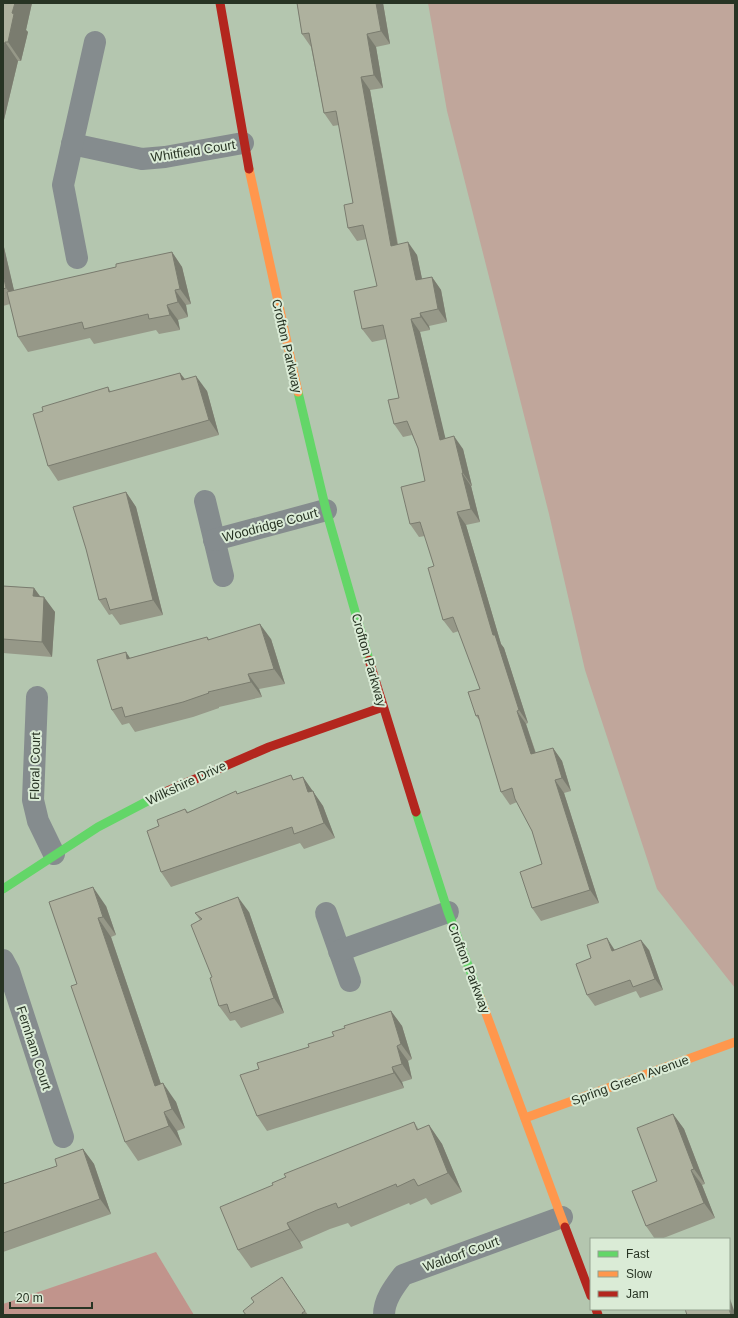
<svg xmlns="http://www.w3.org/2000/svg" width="738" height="1318" viewBox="0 0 738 1318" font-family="Helvetica,sans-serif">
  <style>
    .green { fill: #c0a69b }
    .forest { fill: #c1948c }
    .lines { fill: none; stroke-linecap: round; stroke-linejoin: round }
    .street { stroke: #858c8e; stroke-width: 22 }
    .fast { stroke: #63d668; stroke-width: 9 }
    .slow { stroke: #ff974d; stroke-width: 9 }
    .jam { stroke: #b3261e; stroke-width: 9 }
    .wall { fill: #969888 }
    .shaded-wall { fill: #7a7c6f }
    .building { fill: #aeb19e; stroke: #7a7c6f }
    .labels { text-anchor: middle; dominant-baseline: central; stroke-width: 4; stroke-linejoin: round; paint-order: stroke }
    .street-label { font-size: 13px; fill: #283424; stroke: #daebd6 }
  </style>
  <rect width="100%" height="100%" fill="#b4c6af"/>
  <!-- green -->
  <path class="green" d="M428,3H735V988L657,889L585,670L549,514L447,111Z"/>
  <!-- forest -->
  <path class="forest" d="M156,1252L194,1315H3V1304Z"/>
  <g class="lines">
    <!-- street -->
    <g class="street">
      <path d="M72,144L142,159L165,157L243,143"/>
      <path d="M77,258L63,185L95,42"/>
      <path d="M205,501L223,576"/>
      <path d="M214,540L326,510"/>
      <path d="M37,697L33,800L38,821L54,854"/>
      <path d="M326,913L350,981"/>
      <path d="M339,951L448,912"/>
      <path d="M3,960L9,971L63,1137"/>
      <path d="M384,1315C384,1300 394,1287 403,1275L562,1217"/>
    </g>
    <!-- fast -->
    <g class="fast">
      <path d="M298,392L326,510L369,660"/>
      <path d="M416,812L448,912L480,997"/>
      <path d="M3,889L98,827L163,793"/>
    </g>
    <!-- slow -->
    <g class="slow">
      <path d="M249,169L298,392"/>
      <path d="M480,997L565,1227"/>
      <path d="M525,1118L735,1042"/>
    </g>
    <!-- jam -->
    <g class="jam">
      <path d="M220,3L249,169"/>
      <path d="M369,660L416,812"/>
      <path d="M163,793L269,747L383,707"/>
      <path d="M565,1227L591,1296"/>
      <path d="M596,1309L598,1315"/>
    </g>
  </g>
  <!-- wall -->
  <g class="wall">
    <path d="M3,3H32L26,30L28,32L21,61H18L3,124Z"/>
    <path d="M297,3H383L390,44L376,47L383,88L370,90L398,244L417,255L422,279L432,277L441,290L447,322L429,326L430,330L420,332L445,439L463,449L472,486H471L480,522L466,525L501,644L504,648L528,723L526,724L536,753L553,748L562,761L571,791L564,793L599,903L541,921L532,908L542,864L532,831L517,802L510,805L501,792L480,721L476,716L480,689L459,631L453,633L443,620L434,566L425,536L419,537L410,524L425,481L418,448L412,435L403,437L394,424L399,398L386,339L372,342L362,329L377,286L367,239L357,241L348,228L353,203L339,125L333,126L324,113L311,47L302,34Z"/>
    <path d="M3,243L14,291L116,267L172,252L182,267L191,304L186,305L188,317L178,320L180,330L159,334L156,330L94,344L90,338L28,352L18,337L10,304L3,306Z"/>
    <path d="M180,373L185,379L207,391L219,435L58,481L48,466L43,411L108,387L111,392Z"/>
    <path d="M126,492L136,507L163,615L120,625L112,614L109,615L99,600Z"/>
    <path d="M3,586L34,588L40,596L55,612L52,657L3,653Z"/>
    <path d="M207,637L209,639H271L285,684L259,689L262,697L219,707V708L193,717L135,732L129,723L122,725L112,710L130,658Z"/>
    <path d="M303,777L323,806L335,838L304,849L300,843L171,887L161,872L159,826L185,809L188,812L238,794L295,779Z"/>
    <path d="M49,902L106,906L116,935L111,937L161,1084L176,1102L185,1128L177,1131L182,1145L138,1161L125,1142L77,984Z"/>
    <path d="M249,912L284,1013L241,1028L235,1020L230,1021L219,1006L200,920L195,913Z"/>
    <path d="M614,949L615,950H649L663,990L640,998L636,991L595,1006L587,995Z"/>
    <path d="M391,1011L402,1026L412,1059L408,1061L412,1079L402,1082L404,1088L267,1131L257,1116L259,1069L334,1036L345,1028Z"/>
    <path d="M673,1114L684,1129L705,1184L702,1185L715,1218L661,1239H655L646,1226L657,1181Z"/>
    <path d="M414,1122L419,1130L429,1125L442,1144L462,1192L431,1205L426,1198L410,1205L409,1203L351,1227L348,1223L330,1229L300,1242L303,1248L251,1268L238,1250L273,1185Z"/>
    <path d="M83,1149L94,1164L111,1214L3,1252V1184L57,1166Z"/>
    <path d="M282,1277L308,1315H246L254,1302Z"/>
  </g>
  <!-- shaded-wall -->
  <g class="shaded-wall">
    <path d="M15,3H32L26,30L28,32L21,61L8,42L12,13Z"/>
    <path d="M376,3H383L390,44L381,31Z"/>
    <path d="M367,34L376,47L383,88L374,75Z"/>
    <path d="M5,42L18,61L3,124V49Z"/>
    <path d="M361,77L370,90L400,259L391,246Z"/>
    <path d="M408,242L417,255L425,293L416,280Z"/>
    <path d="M3,243L17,303L6,288L3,274Z"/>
    <path d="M172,252L182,267L191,304L180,289Z"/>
    <path d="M432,277L441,290L447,322L438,309Z"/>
    <path d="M175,290L186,305L188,317L178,302Z"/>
    <path d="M167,305L178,320L180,330L170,315Z"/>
    <path d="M420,313L429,326L430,330L421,317Z"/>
    <path d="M411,319L420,332L449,453L440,440Z"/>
    <path d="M180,373L191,388L182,380Z"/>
    <path d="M196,376L207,391L219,435L209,420Z"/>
    <path d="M454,436L463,449L472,486L463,473Z"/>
    <path d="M462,473L471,486L480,522L471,509Z"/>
    <path d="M126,492L136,507L163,615L153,600Z"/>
    <path d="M457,512L466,525L501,644L504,648L528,723L519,710L493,635Z"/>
    <path d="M34,588L44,602V597L55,612L52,657L42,642L33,596Z"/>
    <path d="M260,624L271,639L285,684L274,669Z"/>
    <path d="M126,652L136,667L127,659Z"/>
    <path d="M248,674L259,689L262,697L251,682Z"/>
    <path d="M517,711L526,724L540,767L531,754Z"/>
    <path d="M553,748L562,761L571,791L562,778Z"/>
    <path d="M303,777L323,806L335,838L324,823L308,792Z"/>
    <path d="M555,780L564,793L599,903L590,890Z"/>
    <path d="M93,887L106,906L116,935L103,917Z"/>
    <path d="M238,897L249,912L284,1013L274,998Z"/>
    <path d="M98,918L111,937L168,1105L155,1086Z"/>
    <path d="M607,938L614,949L619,961L612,951Z"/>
    <path d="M641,940L649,950L663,990L655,979Z"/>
    <path d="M391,1011L402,1026L412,1059L401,1044Z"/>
    <path d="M397,1046L408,1061L412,1079L402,1064Z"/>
    <path d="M392,1067L402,1082L404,1088L394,1073Z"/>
    <path d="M163,1083L176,1102L185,1128L172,1109Z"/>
    <path d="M164,1112L177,1131L182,1145L169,1126Z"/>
    <path d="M673,1114L684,1129L705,1184L694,1169Z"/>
    <path d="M429,1125L442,1144L462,1192L448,1173Z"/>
    <path d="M83,1149L94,1164L111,1214L100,1199Z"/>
    <path d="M691,1170L702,1185L715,1218L704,1203Z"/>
    <path d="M287,1223L300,1242L303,1248L290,1229Z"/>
    <path d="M729,1296L735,1313V1315H731L729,1309Z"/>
  </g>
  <!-- building -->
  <g class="building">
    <path d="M3,3H15L12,13L14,14L8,42H5L3,49Z"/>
    <path d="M297,3H376L381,31L367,34L374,75L361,77L391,246L408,242L416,280L432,277L438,309L420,313L421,317L411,319L440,440L454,436L463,473H462L471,509L457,512L493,635H495L519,710L517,711L531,754L553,748L562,778L555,780L590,890L532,908L520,872L542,864L532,831L515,799L512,788L501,792L478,715L476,716L468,692L480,689L453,617L443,620L428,568L434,566L420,522L410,524L401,487L425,481L418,448L407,421L394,424L388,400L399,398L383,325L362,329L354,291L377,286L363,225L348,228L344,205L353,203L336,111L324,113L309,33L302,34Z"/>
    <path d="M172,252L180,289L175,290L178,302L167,305L170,315L149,319L148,314L84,329L82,322L18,337L7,292L116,267V264Z"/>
    <path d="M3,274L6,288L3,289Z"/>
    <path d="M180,373L182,380L196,376L209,420L48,466L33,414L43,411L42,407L108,387L109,392Z"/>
    <path d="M126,492L153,600L110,610L106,598L99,600L86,549L73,507Z"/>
    <path d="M3,586L34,588L33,596L44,597L42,642L3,639Z"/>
    <path d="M260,624L274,669L248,674L251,682L208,692L209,693L183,702L125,717L122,707L112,710L97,660L126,652L127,659L207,637L208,640Z"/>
    <path d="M291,775L293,780L303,777L308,792L313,791L324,823L294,834L292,827L161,872L147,831L159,826L157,820L185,809L187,813L236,791L237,794Z"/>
    <path d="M93,887L103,917L98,918L155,1086L163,1083L172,1109L164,1112L169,1126L125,1142L71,986L77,984L49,902Z"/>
    <path d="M238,897L274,998L230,1013L227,1004L219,1006L210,978L212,977L191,925L202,919L195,913Z"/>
    <path d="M607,938L612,951L641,940L655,979L633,987L630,980L587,995L576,964L591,958L587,945Z"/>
    <path d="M391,1011L401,1044L397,1046L402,1064L392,1067L394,1073L257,1116L240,1075L259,1069L257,1063L309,1047L308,1044L334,1036L332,1032L345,1028L344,1026Z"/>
    <path d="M673,1114L694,1169L691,1170L704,1203L646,1226L632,1191L657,1181L637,1128Z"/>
    <path d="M414,1122L417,1130L429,1125L448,1173L418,1186L414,1179L397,1187L396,1184L338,1208L336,1203L317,1210L287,1223L290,1229L238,1250L220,1207L273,1185L272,1183L286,1177L284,1174Z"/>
    <path d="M83,1149L100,1199L3,1233V1184L57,1166L55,1159Z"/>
    <path d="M282,1277L305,1311L302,1313L303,1315H246L243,1311L254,1302L251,1298Z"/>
    <path d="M685,1309H729L731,1315H687Z"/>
  </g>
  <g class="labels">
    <!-- street labels -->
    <g class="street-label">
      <text transform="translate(193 151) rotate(-9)">Whitfield Court</text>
      <text transform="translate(287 346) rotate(77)">Crofton Parkway</text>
      <text transform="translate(270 525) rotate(-15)">Woodridge Court</text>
      <text transform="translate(369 660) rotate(74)">Crofton Parkway</text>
      <text transform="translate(35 766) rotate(-89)">Floral Court</text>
      <text transform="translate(186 783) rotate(-25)">Wilkshire Drive</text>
      <text transform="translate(469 968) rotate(69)">Crofton Parkway</text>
      <text transform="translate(34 1048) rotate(72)">Fernham Court</text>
      <text transform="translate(630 1080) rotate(-20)">Spring Green Avenue</text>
      <text transform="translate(461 1254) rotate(-20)">Waldorf Court</text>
    </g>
  </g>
  <!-- border -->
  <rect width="738" height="1318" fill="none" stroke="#283424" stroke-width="8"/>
  <!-- legend -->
  <rect x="590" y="1238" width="140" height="72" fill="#daebd6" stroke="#93a28f"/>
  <rect x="598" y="1251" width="20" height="6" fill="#63d668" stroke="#93a28f"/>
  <text x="626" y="1258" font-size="12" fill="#283424">Fast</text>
  <rect x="598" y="1271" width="20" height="6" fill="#ff974d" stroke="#93a28f"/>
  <text x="626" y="1278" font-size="12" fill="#283424">Slow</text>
  <rect x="598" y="1291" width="20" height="6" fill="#b3261e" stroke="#93a28f"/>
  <text x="626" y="1298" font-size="12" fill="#283424">Jam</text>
  <!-- scale -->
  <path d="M10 1302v6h82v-6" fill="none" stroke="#283424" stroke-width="2"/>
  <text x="16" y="1302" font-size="12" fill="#283424" stroke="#daebd6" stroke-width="3" paint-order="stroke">20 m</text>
</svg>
